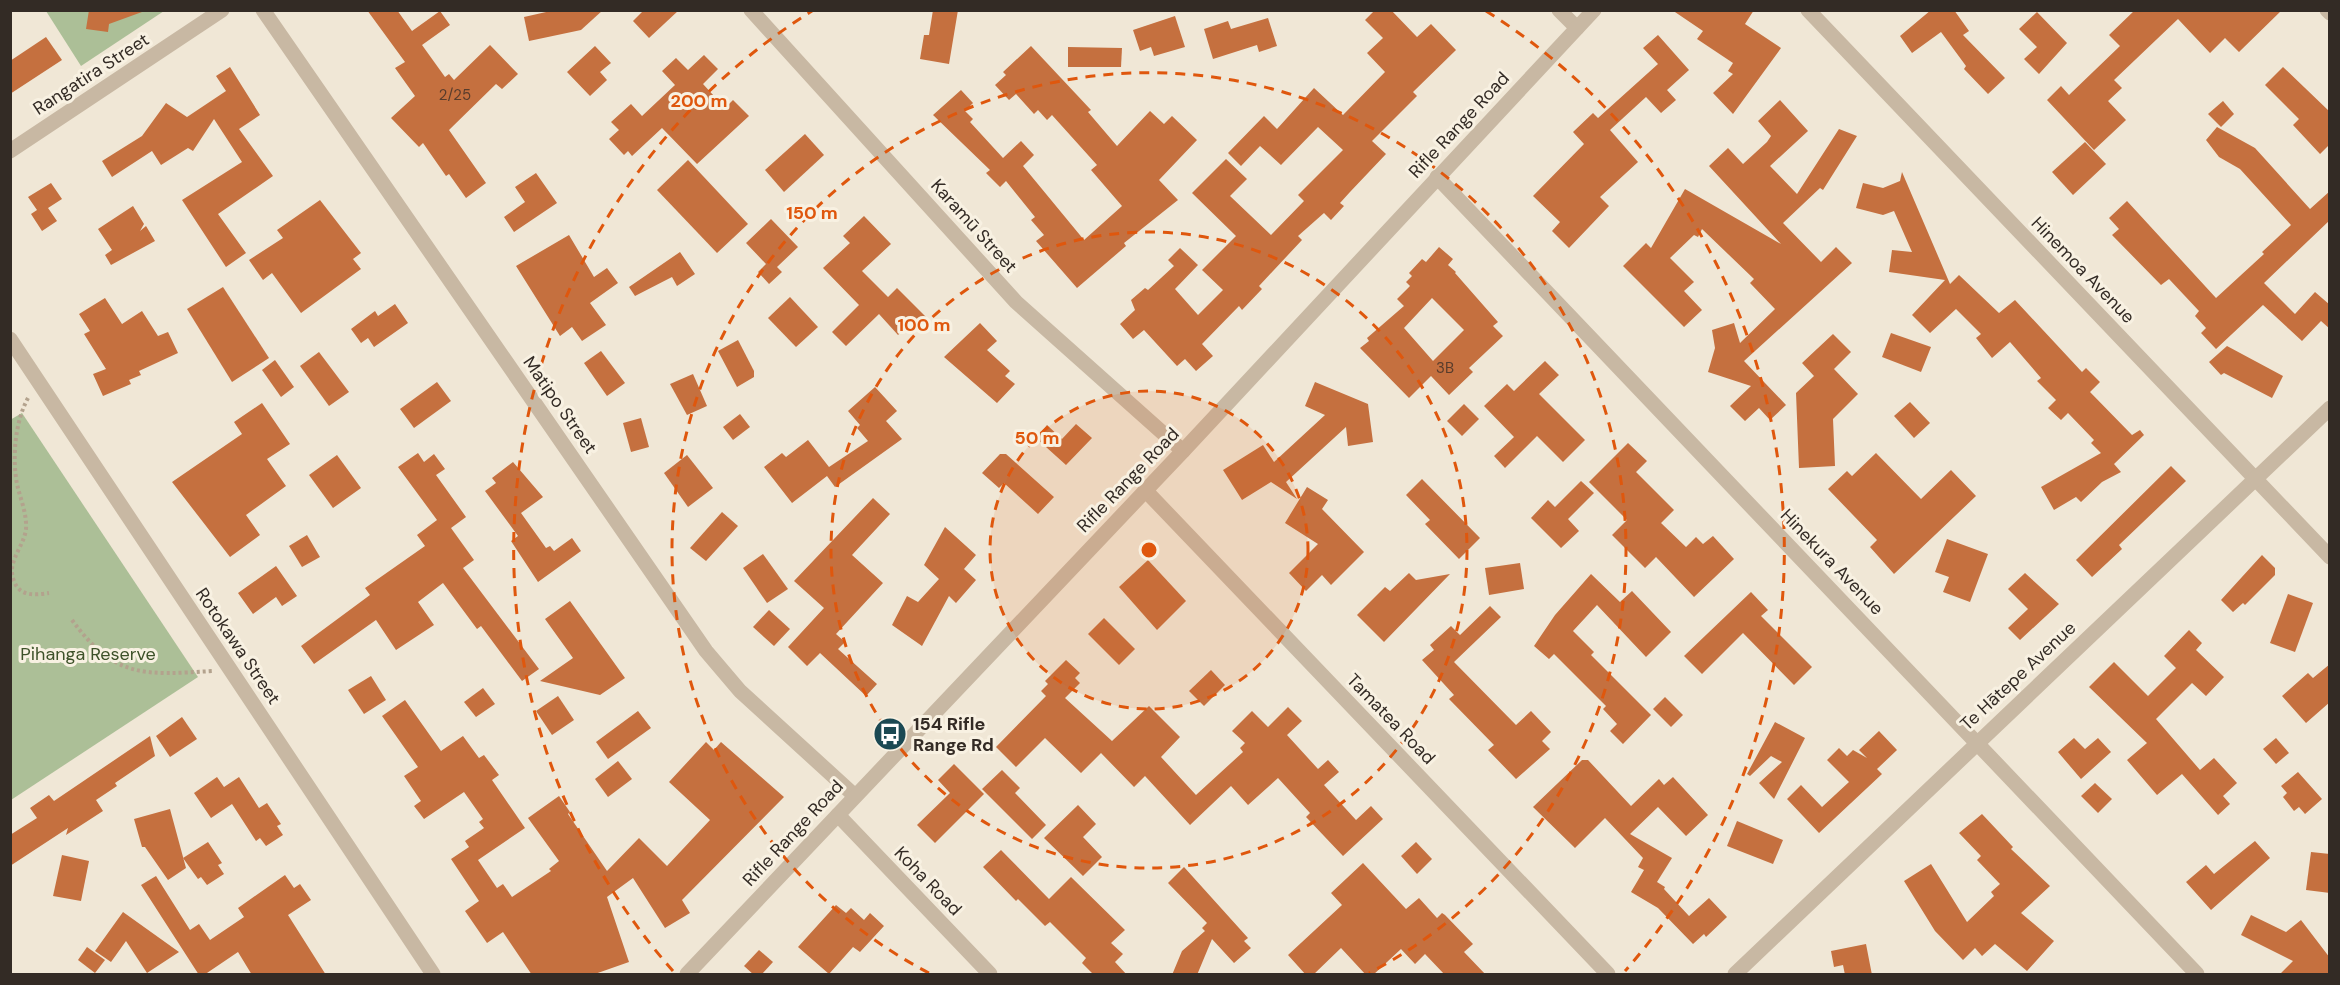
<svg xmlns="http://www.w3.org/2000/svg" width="2340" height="985" viewBox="0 0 2340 985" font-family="'DM Sans',sans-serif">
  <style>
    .green { fill: #acbf97 }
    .building { fill: #c5703f; fill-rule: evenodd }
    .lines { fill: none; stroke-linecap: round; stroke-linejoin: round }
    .path { stroke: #b3a28d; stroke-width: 4; stroke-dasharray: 3 3; stroke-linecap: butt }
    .minor { stroke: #c8b8a3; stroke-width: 15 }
    .ring { fill: none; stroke: #df570d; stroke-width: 3; stroke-dasharray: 10 8 }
    .labels { text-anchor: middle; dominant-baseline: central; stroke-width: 6; stroke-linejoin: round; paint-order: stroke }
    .number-label { font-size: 15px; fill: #583c2c }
    .street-label { font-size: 18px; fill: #332b25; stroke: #f8f1e2 }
    .park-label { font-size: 18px; fill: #3d5129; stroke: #f8f1e2 }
    .poi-label { font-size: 18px; font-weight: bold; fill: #332b25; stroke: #f8f1e2; text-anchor: start }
    .centre { fill: #df570d; stroke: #f8f1e2; stroke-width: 3 }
    .ring-label { font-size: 18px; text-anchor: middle; font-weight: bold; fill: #df570d; stroke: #f8f1e2; stroke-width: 6; stroke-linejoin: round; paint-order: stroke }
  </style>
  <rect width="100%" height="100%" fill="#f0e7d6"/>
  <!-- green -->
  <g class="green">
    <path d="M46,11H164L81,66Z"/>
    <path d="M22,413L198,677L11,800L10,420Z"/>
  </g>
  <!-- building -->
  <g class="building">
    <path d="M89,10H141L142,12L109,24L108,32L86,29Z"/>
    <path d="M367,10H397L412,31L440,11L450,25L422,45L445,77L449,74L454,80L490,45L518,74L502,89L496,84L449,130L486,183L466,198L449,174L446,176L423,143L419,147L391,118L415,96L395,68L405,62Z"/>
    <path d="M555,10H603L581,30L529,41L524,17Z"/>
    <path d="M644,10H679L649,38L633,21Z"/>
    <path d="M933,10H958L949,64L920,59L924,35H929Z"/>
    <path d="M1375,10H1391L1417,37L1431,24L1456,50L1413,92L1417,96L1372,141L1386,154L1350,192L1340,203L1344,206L1331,220L1324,213L1298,236L1302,240L1259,286L1262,289L1242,310L1239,306L1202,344L1213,356L1196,371L1185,359L1177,366L1144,330L1133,339L1120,324L1135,310L1131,300L1145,288L1148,290L1174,266L1168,260L1180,248L1198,265L1175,289L1198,315L1223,290L1202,270L1236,236L1192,193L1226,159L1247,179L1230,196L1271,235L1304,201L1298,195L1343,150L1318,127L1281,165L1260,146L1241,166L1228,153L1264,116L1277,129L1314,88L1343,115L1385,72L1367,53L1383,38L1365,20Z"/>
    <path d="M1672,10H1754L1745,24L1781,48L1733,114L1713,93L1733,74L1728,71L1733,63L1697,39L1703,31Z"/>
    <path d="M1931,10H1954L1969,31L1963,35L2005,78L1988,94L1964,69L1966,66L1941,32L1912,53L1900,36Z"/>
    <path d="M2135,10H2282L2239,52L2225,38L2210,53L2178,19L2114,80L2122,88L2108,101L2126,120L2094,150L2047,100L2061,86L2069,95L2120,46L2109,35Z"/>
    <path d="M2037,12L2067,43L2039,74L2024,59L2037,47L2019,29Z"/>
    <path d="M1175,16L1185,47L1154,56L1151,47L1140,51L1133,30Z"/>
    <path d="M1268,18L1277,46L1259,52L1257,45L1213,59L1204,29L1228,21L1231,29Z"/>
    <path d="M1658,35L1689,70L1667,90L1676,100L1661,113L1646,97L1610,130L1638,162L1600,197L1609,206L1569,248L1552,231L1560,222L1533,196L1584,144L1573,132L1593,113L1598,118L1658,64L1643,48Z"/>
    <path d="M46,37L62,60L10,94V61Z"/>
    <path d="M595,46L611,63L600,72L607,80L590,96L567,72Z"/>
    <path d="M1031,46L1091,110L1088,112L1117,146L1150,111L1164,124L1172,116L1197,140L1159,180L1178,200L1124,243L1126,246L1077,288L1036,241L1044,235L1031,220L1035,217L1006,181L1000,187L986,173L990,170L933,115L961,90L973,103L965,111L973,119L970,122L1003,158L1021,141L1034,155L1023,166L1084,240L1122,206L1091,170L1097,165L1052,115L1047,120L1038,110L1034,114L1016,94L1009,100L995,85L1006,75L1003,72Z"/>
    <path d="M1068,47L1122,48L1121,67H1068Z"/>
    <path d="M704,55L718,69L703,84L725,108L733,100L749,116L697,164L662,128L632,156L628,151L624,155L609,139L619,130L611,122L631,104L642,116L675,85L662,71L676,58L688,70Z"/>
    <path d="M230,67L260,115L239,129L273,176L218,214L246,253L226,267L182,200L242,162L214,119L193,151L188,148L161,165L152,151L112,177L102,161L142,136L166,103L187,117L226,91L216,76Z"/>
    <path d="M2283,67L2330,112V144L2320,154L2293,125L2299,119L2265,85Z"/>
    <path d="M1780,100L1808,131L1770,166L1797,194L1839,129L1857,136L1823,190L1820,188L1783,223L1821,262L1836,247L1852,263L1744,361L1786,405L1770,420L1759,408L1745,421L1730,406L1751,386L1708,372L1715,348L1712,330L1734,323L1740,343L1775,309L1750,283L1754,279L1702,229L1698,237L1694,235L1670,258L1694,282L1684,291L1702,310L1684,327L1623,266L1646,243L1651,248L1685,189L1781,244L1709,166L1728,148L1743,164L1767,142L1771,136L1758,121Z"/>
    <path d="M2223,101L2234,114L2221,127L2208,114Z"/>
    <path d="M2217,127L2255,148L2310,209L2330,191V220L2264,283L2295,314L2315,292L2330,305V329L2321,321L2302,341L2263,305L2216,349L2201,333L2206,328L2195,316L2199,311L2169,279L2161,285L2112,235L2119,229L2109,218L2127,201L2216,298L2264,254L2262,252L2291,225L2240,169L2219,157L2206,140Z"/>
    <path d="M805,134L824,155L784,192L765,170Z"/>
    <path d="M2085,142L2106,164L2073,195L2052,172Z"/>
    <path d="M688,160L748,224L717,253L657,190Z"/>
    <path d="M1902,172L1950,284L1959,275L1999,313L2015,300L2082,372L2086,368L2100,382L2090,392L2132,435L2140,430L2144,435L2114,464L2121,472L2102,482L2081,502L2076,497L2054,510L2041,487L2101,453L2091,443L2094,440L2068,413L2061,420L2048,408L2056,400L2037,381L2041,378L2010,342L1992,358L1976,338L1981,334L1956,309L1930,333L1912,315L1945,280L1889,272L1892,250L1912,252L1894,211L1883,215L1856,208L1863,183L1883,188L1900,181Z"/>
    <path d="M536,173L557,203L514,232L504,217L525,202L515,187Z"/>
    <path d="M51,183L62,199L48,208L57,221L42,231L31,214L37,210L28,197Z"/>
    <path d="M320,200L361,253L353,259L361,269L301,313L272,273L263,280L249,260L283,238L277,230Z"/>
    <path d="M133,206L144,224L140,231L146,226L155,241L111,265L105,255L112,250L98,229Z"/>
    <path d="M864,216L891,244L862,271L888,297L897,288L926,317L914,328L910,323L898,335L879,314L846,346L832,332L859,305L823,268L850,243L843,236Z"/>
    <path d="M771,219L798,247L777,267L782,272L769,284L758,272L766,264L746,243Z"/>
    <path d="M569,235L594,277L607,268L618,283L590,303L606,325L582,341L572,327L560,336L516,266Z"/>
    <path d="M1439,247L1453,259L1448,265L1456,272L1455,273L1498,322L1493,326L1503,336L1469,368L1473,372L1449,395L1431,376L1409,398L1360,348L1369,341L1367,338L1404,306L1397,299L1410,286L1406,282L1412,276L1409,273L1422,259L1426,262ZM1432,298L1464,330L1433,361L1404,328Z"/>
    <path d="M680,252L695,274L677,286L672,277L635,296L629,287Z"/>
    <path d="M223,287L269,358L232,382L187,309Z"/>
    <path d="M790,297L818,327L796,347L768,318Z"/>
    <path d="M105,298L122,324L142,311L158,336L168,332L178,353L139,371L141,375L129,380L131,384L103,396L93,374L106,369L84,334L90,331L79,314Z"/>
    <path d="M395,304L408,323L374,347L368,338L361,343L351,329L375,311L378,316Z"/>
    <path d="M980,323L997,341L987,350L1010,371L1005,376L1015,384L997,403L944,357Z"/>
    <path d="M1891,333L1931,347L1921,372L1882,357Z"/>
    <path d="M1833,334L1851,352L1834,369L1858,394L1833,419L1835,466L1799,468L1796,393L1814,376L1802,363Z"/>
    <path d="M738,340L754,371V377L737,387L718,351Z"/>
    <path d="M2227,346L2283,376L2272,398L2224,373L2221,375L2209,362Z"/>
    <path d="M601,351L625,383L607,396L584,363Z"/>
    <path d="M319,352L349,392L329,406L300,366Z"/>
    <path d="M275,360L294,387L281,397L262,370Z"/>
    <path d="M1545,361L1559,375L1539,394L1585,440L1563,462L1537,436L1505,468L1494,456L1514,437L1484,406L1507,384L1514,391Z"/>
    <path d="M693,374L707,406L687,415L670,384Z"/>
    <path d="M437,382L451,401L414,428L400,409Z"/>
    <path d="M1315,382L1368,404L1373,442L1348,446L1346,427L1286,482L1297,499L1271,482L1242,500L1223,470L1263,445L1274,462L1325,415L1305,406Z"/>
    <path d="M875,387L897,411L886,421L902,439L835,487L827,476L792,503L764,467L782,453L786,457L808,440L829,467L868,441L857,428L860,425L848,411Z"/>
    <path d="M1910,402L1930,423L1914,438L1894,416Z"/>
    <path d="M262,403L290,444L267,459L286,486L246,515L260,535L230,557L172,482L242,434L234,422Z"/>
    <path d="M1464,404L1479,419L1462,436L1447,421Z"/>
    <path d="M740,414L750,427L733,440L723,427Z"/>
    <path d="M641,418L649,447L631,452L623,423Z"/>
    <path d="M1076,424L1092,438L1066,465L1036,438L1047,425L1062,439Z"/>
    <path d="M1628,443L1647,461L1636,472L1674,510L1661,523L1686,547L1696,537L1703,544L1713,536L1734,559L1694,597L1656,557L1645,568L1612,535L1627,520L1589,482Z"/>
    <path d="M418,453L424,462L434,454L445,469L436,475L466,517L451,528L474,560L463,568L539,669L522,681L481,626L477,629L443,583L418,602L434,625L396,650L376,620L314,664L301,646L370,595L365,588L425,546L417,535L437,520L398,467Z"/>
    <path d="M1876,453L1921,499L1951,470L1976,496L1894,574L1870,547L1877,540L1828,489L1847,471L1852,476Z"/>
    <path d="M1000,454H1006L1054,497L1038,514L1004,483L999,488L982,473Z"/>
    <path d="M337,455L361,488L333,508L309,475Z"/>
    <path d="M687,455L713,488L688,507L664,473Z"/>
    <path d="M513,462L543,497L521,513L546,548L550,546L554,551L572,538L581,551L538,582L511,541L518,536L485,491L496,483L492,478Z"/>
    <path d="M2171,466L2186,481L2119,545L2122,549L2092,577L2076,560Z"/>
    <path d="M1422,479L1480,538L1459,559L1425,524L1430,520L1406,495Z"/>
    <path d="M1581,481L1594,493L1568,519L1579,531L1561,548L1531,518L1548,500L1555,507Z"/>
    <path d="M1307,487L1328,500L1322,509L1364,552L1331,585L1322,575L1306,591L1289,573L1318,544L1285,523Z"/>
    <path d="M873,498L890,514L852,555L883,583L836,634L845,642L838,649L877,684L866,696L820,653L807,666L788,647L824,608L794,581Z"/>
    <path d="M722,512L738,526L706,561L690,548Z"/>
    <path d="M945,527L976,555L964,569L976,580L956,603L949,596L922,646L892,625L907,596L918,602L939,579L924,565Z"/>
    <path d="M307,535L320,557L302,567L289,546Z"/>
    <path d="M1947,539L1988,554L1970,602L1943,592L1949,577L1935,572Z"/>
    <path d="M763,554L788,589L767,603L743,568Z"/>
    <path d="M2262,555L2275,568V575L2245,605L2243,603L2233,612L2221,600Z"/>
    <path d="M1148,560L1186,601L1157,630L1119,587Z"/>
    <path d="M1520,563L1524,589L1489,595L1485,568Z"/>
    <path d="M276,566L297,596L282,606L276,597L253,614L238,593Z"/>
    <path d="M1409,573L1416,580L1450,574L1384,642L1357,615L1385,587L1390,591Z"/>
    <path d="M2025,573L2059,604L2020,640L2008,628L2028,609L2008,589Z"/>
    <path d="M1591,574L1620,602L1632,591L1671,632L1646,657L1597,605L1573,631L1594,652L1591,655L1651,715L1623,744L1610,731L1617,724L1603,709L1606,706L1554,654L1549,659L1534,646L1555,615Z"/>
    <path d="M1751,592L1768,610L1761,616L1812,667L1794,685L1743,633L1702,674L1684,656Z"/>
    <path d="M2288,594L2313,603L2295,652L2270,643Z"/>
    <path d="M570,601L625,678L600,695L540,681L573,658L545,619Z"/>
    <path d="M1490,606L1501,617L1454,662L1516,725L1531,711L1551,732L1542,741L1550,749L1516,779L1488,750L1494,745L1449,699L1454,695L1422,660L1434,650L1430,645L1451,626L1460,635Z"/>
    <path d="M769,610L790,629L774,646L753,627Z"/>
    <path d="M1104,618L1135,649L1119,665L1088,634Z"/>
    <path d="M2189,630L2202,643L2196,650L2224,677L2206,696L2192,683L2156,719L2200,770L2214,758L2237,783L2223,796L2230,804L2218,815L2182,774L2157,795L2127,760L2147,743L2089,687L2114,662L2148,696L2176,668L2164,656Z"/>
    <path d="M1066,660L1080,673L1075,678L1080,683L1065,698L1112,741L1149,706L1180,737L1161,757L1196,795L1243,752L1240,748L1245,743L1232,731L1252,711L1268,727L1288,707L1302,721L1287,735L1318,769L1328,760L1339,772L1324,785L1356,820L1371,806L1383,819L1343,856L1306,817L1310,813L1278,778L1248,805L1231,786L1190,825L1145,776L1134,787L1101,753L1081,773L1045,738L1016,767L996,747L1046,696L1041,691L1048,684L1045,681Z"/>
    <path d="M2330,664V702L2306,723L2282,696L2308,673L2313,678Z"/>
    <path d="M1211,670L1225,685L1204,706L1189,691Z"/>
    <path d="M371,676L386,700L364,714L348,690Z"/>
    <path d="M483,688L495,704L476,717L464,702Z"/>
    <path d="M558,696L574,720L552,735L536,711Z"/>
    <path d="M1665,697L1683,715L1671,727L1653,709Z"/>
    <path d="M405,700L441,751L463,736L479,758L484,755L499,775L492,780L525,828L478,860L497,888L503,884L512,897L551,871L549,869L559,861L528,818L559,796L570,812L568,814L607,871L639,838L667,866L710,820L669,782L706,742L714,750L721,742L784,797L682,900L690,913L665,928L633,878L607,897L629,962L592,975H532L503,932L487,943L465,911L479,901L451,859L469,847L465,841L484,828L479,822L483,819L464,792L424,819L414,806L421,801L404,776L418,767L382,716Z"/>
    <path d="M638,711L651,728L608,759L596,742Z"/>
    <path d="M182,717L197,739L170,757L156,736Z"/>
    <path d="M1775,722L1805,738L1774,799L1759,783L1782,762L1771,756L1750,776L1747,774Z"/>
    <path d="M1879,731L1897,750L1877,769L1882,774L1819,833L1787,799L1801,785L1822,807L1849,782L1827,760L1839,748L1847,756L1853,750L1867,758L1859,750Z"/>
    <path d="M150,736L155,756L115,783L117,786L96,800L103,811L66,835L68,828L10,866V835L37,818L30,808L49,795L54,801Z"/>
    <path d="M2074,738L2085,749L2098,738L2111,752L2081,779L2058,752Z"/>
    <path d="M2276,738L2289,753L2276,764L2263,749Z"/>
    <path d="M1582,760H1588L1631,806L1659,779L1664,785L1673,777L1708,815L1686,836L1658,807L1630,834L1672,858L1657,882L1665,887L1664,889L1689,916L1709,898L1727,917L1706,937L1704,934L1693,944L1658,908L1631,892L1644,870L1638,867L1643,858L1605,818L1575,848L1533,807Z"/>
    <path d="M618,761L632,779L608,797L595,779Z"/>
    <path d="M954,764L984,794L935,843L917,825L950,793L938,780Z"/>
    <path d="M1002,770L1020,788L1015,793L1046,825L1032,839L982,789Z"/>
    <path d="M2298,772L2322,799L2305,814L2299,807L2294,811L2283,797L2287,793L2281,786Z"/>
    <path d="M217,777L224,787L239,777L259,808L267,803L281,824L277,826L283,835L266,846L260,838L256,841L232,804L211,818L194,793Z"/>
    <path d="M2095,783L2112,799L2098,813L2081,796Z"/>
    <path d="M1078,805L1096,824L1083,837L1102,857L1083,876L1044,838Z"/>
    <path d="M170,809L186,868L168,880L145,847H142L134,819Z"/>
    <path d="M1982,814L2013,847L2011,849L2050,886L2021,913L2054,941L2027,971L1995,944L1982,956L1975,948L1963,960L1935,931L1904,881L1931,864L1967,922L1994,896L1991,892L2000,884L1977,860L1981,856L1959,833Z"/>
    <path d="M1737,821L1783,840L1773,864L1727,846Z"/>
    <path d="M2255,841L2270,858L2211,910L2186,882L2206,865L2214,874Z"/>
    <path d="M208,842L222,863L218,865L224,874L207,885L201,877L198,879L183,858Z"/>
    <path d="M1416,842L1432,859L1417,874L1401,856Z"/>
    <path d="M1001,850L1049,899L1071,877L1125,930L1111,943L1123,954L1115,962L1127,975H1094L1082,963L1086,958L1050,922L1045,926L1018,899L1016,901L983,867Z"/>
    <path d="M2311,852L2330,854V893L2306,890Z"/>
    <path d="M62,855L89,861L81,901L53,896Z"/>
    <path d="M1363,863L1406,909L1419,898L1437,918L1442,913L1445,915L1473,944L1464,952L1486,975H1445L1425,954L1415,964L1401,949L1373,975H1366L1341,948L1313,975H1306L1288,955L1342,905L1331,893Z"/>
    <path d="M1184,867L1248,938L1244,941L1251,948L1234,963L1212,939L1197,975H1172L1182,951L1205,931L1202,928L1207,923L1168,883Z"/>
    <path d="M285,875L294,888L300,884L311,900L288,915L326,975H252L238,952L204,975H199L141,885L156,876L190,930L199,924L210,940L244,917L238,908Z"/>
    <path d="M836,905L846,913L851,908L864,920L870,913L884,926L860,952L853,947L829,974L798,947Z"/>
    <path d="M123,912L179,952L147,973L126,941L111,962L95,951Z"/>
    <path d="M2251,915L2286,932L2301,920L2330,958V975H2279L2293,961L2241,935Z"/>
    <path d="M1866,944L1872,975H1845L1843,965L1834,967L1831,951Z"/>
    <path d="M87,947L105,960L95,973L78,960Z"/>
    <path d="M759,950L773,962L761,975H754L744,966Z"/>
  </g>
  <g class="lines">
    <!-- path -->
    <g class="path">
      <path d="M28,398C15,422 12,457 17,484C20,498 27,513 26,529C24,547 6,562 14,581C20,597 35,595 49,593"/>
      <path d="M72,620C115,679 145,675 212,671"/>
    </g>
    <!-- minor -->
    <g class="minor">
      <path d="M263,10L706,651L740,691L855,796"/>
      <path d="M751,10L1016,302L1183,451"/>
      <path d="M1559,10L1577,28"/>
      <path d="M1808,10L2330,557"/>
      <path d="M2327,10L2330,13"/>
      <path d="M10,151L222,10"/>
      <path d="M1437,177L2197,974"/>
      <path d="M10,339L433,974"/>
      <path d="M1145,490L1608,974"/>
      <path d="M838,815L990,974"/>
      <path d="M687,974L1183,451L1594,10"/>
      <path d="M1735,974L2330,408"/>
    </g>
  </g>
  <!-- distance rings -->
  <circle cx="1149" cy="550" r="159" fill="#df570d" fill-opacity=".12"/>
  <g class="ring">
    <circle cx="1149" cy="550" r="159"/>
    <circle cx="1149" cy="550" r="318"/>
    <path d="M929 973A477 477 0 1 1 1369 973"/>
    <path d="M673 971A636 636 0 0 1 812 11M1486 11A636 636 0 0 1 1625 971"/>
  </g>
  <!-- icons -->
  <defs>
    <symbol id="bus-disc" viewBox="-11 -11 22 22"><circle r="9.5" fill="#1b4953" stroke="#f8f1e2"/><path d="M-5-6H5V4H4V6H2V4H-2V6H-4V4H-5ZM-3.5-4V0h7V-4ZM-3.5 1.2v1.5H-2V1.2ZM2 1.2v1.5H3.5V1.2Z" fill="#fff"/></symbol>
  </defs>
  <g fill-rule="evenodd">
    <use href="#bus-disc" x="871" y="715" width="38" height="38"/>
  </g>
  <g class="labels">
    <!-- number labels -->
    <g class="number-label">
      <text x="455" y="95">2/25</text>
      <text x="1445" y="368">3B</text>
    </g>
    <!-- street labels -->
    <g class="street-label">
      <text transform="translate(91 74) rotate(-33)">Rangatira Street</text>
      <text transform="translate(1459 125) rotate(-47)">Rifle Range Road</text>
      <text transform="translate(974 226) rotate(48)">Karamū Street</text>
      <text transform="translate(2083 270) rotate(46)">Hinemoa Avenue</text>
      <text transform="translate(560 405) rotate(55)">Matipo Street</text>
      <text transform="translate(1128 480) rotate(-46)">Rifle Range Road</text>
      <text transform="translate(1832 562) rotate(46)">Hinekura Avenue</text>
      <text transform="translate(238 646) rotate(56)">Rotokawa Street</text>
      <text transform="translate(2018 676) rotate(-43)">Te Hātepe Avenue</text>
      <text transform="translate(1391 719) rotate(46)">Tamatea Road</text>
      <text transform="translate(793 833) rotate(-47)">Rifle Range Road</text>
      <text transform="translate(928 881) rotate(46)">Koha Road</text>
    </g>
    <!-- park labels -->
    <g class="park-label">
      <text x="88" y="654">Pihanga Reserve</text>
    </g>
    <!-- poi labels -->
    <g class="poi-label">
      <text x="913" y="724">154 Rifle<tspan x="913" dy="21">Range Rd</tspan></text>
    </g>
  </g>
  <circle cx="1149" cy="550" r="9" class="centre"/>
  <g class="ring-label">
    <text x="699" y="107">200 m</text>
    <text x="812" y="219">150 m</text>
    <text x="924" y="331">100 m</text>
    <text x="1037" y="444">50 m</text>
  </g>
  <!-- border -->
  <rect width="2340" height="985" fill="none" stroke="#332b25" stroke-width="24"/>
</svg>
